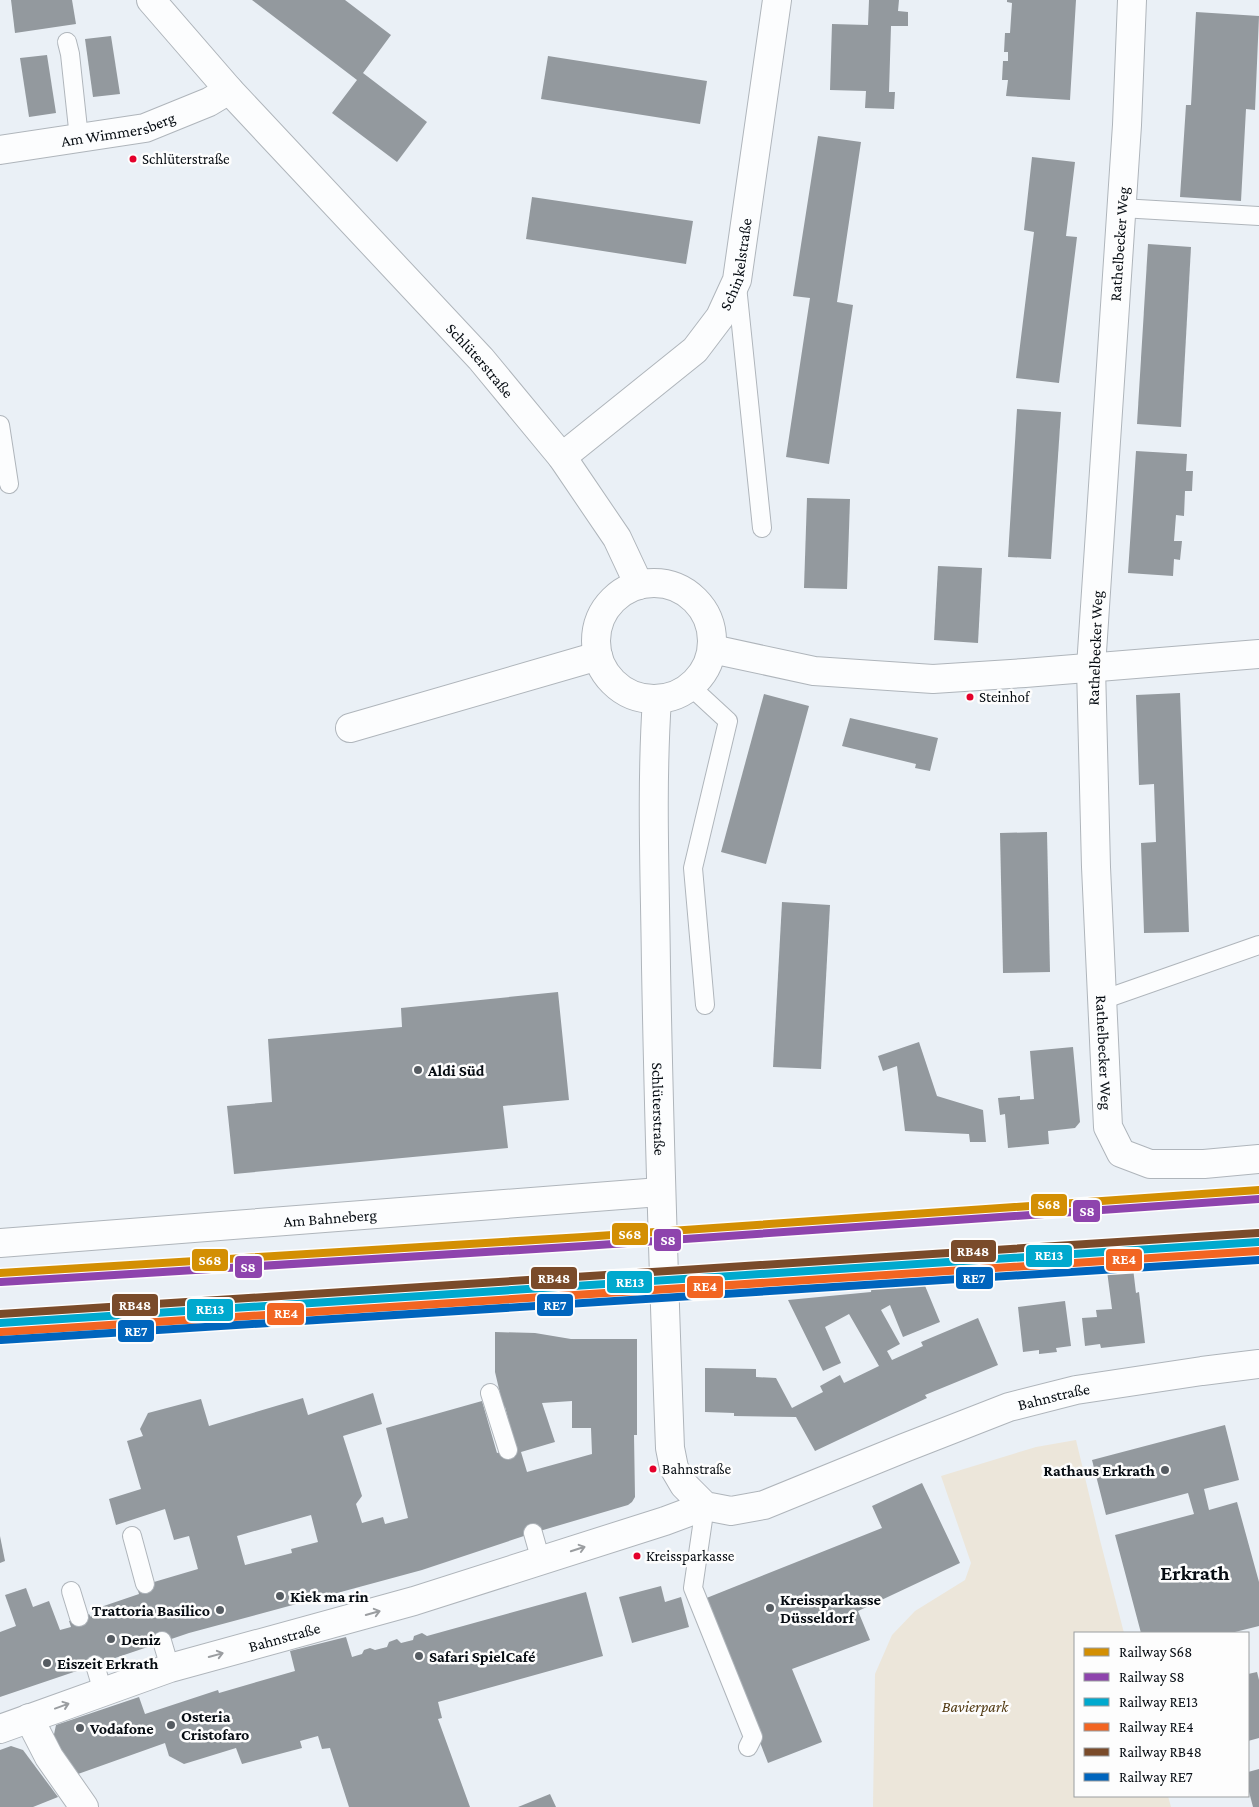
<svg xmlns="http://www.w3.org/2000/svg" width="1259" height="1807" viewBox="0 0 1259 1807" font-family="'Crimson Pro',serif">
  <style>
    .green { fill: #ece6da }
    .building { fill: #93999e; fill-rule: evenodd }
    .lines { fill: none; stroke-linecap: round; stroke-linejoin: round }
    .lane-casing { stroke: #afb5bb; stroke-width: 20 }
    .street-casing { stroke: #afb5bb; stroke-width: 30 }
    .secondary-casing { stroke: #afb5bb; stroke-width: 30 }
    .lane { stroke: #fcfdfe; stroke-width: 18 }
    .street { stroke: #fcfdfe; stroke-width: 28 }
    .secondary { stroke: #fcfdfe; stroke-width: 28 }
    .rail-1-casing { stroke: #fdfdfd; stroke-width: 11 }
    .rail-2-casing { stroke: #fdfdfd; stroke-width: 11 }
    .rail-3-casing { stroke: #fdfdfd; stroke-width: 11 }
    .rail-4-casing { stroke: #fdfdfd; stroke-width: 11 }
    .rail-5-casing { stroke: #fdfdfd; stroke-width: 11 }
    .rail-6-casing { stroke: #fdfdfd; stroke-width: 11 }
    .rail-1 { stroke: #d38f03; stroke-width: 8 }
    .rail-2 { stroke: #8e44ad; stroke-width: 8 }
    .rail-3 { stroke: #00a9ce; stroke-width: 8 }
    .rail-4 { stroke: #f26522; stroke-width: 8 }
    .rail-5 { stroke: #7a4b2a; stroke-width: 8 }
    .rail-6 { stroke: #0065bd; stroke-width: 8 }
    .oneway { stroke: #9a9da0 }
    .bus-dot { fill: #e4002b; stroke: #fdfdfd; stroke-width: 2 }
    .poi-dot { fill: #565c62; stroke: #fdfdfd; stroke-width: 2 }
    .labels { text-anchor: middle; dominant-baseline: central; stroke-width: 5; stroke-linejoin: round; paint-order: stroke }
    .bus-label { font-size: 15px; fill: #060c12; stroke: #fdfdfd; text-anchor: start }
    .street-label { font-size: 16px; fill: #060c12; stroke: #fdfdfd }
    .poi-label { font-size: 16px; font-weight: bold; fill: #060c12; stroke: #fdfdfd; text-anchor: start }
    .park-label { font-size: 16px; font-style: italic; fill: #523a13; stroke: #fdfdfd }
    .district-label { font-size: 21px; font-weight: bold; fill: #060c12; stroke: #fdfdfd }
    .line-badge { stroke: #fdfdfd; stroke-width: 2 }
    .badge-label { font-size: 14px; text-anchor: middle; font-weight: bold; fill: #fff }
  </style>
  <rect width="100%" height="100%" fill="#eaf0f6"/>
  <!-- green -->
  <path class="green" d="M1076,1440L1100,1540L1124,1633H1075V1796H1168L1171,1807H873L875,1674L892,1635L915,1611L965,1580L971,1563L941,1476L1036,1447Z"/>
  <!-- building -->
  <g class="building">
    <path d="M11,0H72L76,24L15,33Z"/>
    <path d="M252,0H345L391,35L363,73L427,122L397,162L332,113L357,80Z"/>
    <path d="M869,0H899L898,11L908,12V26H891L889,92H895L894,109L865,108L866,91L830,90L832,24L868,25Z"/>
    <path d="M1007,0H1076L1070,100L1006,96L1008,80H1002L1003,61H1008V52H1004L1005,33H1010L1012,3L1007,2Z"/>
    <path d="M1196,12L1259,16L1255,110L1246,109L1241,201L1180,197L1186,105H1191Z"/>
    <path d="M111,36L120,94L93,97L85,39Z"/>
    <path d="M47,55L56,113L29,117L20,58Z"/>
    <path d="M548,56L707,81L700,124L541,99Z"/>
    <path d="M818,136L861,142L837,302L853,305L829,464L786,457L810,298L793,296Z"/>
    <path d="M1032,157L1075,162L1066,236L1077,237L1059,383L1016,378L1034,232L1024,230Z"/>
    <path d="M532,197L693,221L686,264L526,239Z"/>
    <path d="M1148,244L1191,247L1181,427L1137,424Z"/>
    <path d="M1017,409L1061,412L1051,559L1008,557Z"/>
    <path d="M1136,451L1187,454L1186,471H1193L1192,491H1185L1184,516L1176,515L1174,541H1182L1180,560L1174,559L1173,576L1128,573Z"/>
    <path d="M807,498L850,499L847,589L804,588Z"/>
    <path d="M938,566L982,568L978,643L934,640Z"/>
    <path d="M1180,693L1189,932L1144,933L1141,843L1156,842L1154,784L1139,785L1136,695Z"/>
    <path d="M764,694L809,706L766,864L721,852Z"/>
    <path d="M850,718L938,738L930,771L915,768L916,764L842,746Z"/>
    <path d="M1047,832L1050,972L1003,973L1000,833Z"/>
    <path d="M782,902L830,905L821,1069L773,1067Z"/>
    <path d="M558,992L569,1100L503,1106L508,1148L234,1174L227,1106L272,1102L268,1039L402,1027L401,1008Z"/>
    <path d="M919,1042L937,1096L983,1110L986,1142H970L969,1134L905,1131L897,1066L883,1071L878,1056Z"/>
    <path d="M1073,1047L1080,1122L1075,1128L1048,1131L1049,1144L1008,1148L1005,1114L1000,1115L998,1098L1020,1096V1100L1034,1099L1030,1051Z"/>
    <path d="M1133,1268L1136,1293L1139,1292L1145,1343L1101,1348L1100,1344L1085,1346L1082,1318L1097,1317L1096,1310L1112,1309L1107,1271Z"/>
    <path d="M899,1272L904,1283L921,1276L940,1322L903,1337L890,1305L881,1310L900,1344L887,1351L892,1360L923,1346L921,1342L978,1318L998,1365L925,1395L927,1398L815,1451L796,1417L734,1416V1413L705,1412V1368L756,1369V1377L776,1378L792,1408L823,1392L820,1386L840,1375L844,1383L879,1366L849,1314L825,1327L841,1363L823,1371L788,1300L871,1292L873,1273Z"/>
    <path d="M1065,1301L1071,1346L1056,1348L1057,1352L1039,1354V1350L1023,1352L1018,1307Z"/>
    <path d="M495,1332L535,1333L571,1339H637V1435H634L635,1497L632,1502L628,1505L533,1533L422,1570L189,1633L0,1697V1632L16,1626L5,1595L26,1588L33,1607L49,1601L60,1630L71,1627L69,1621L89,1614L91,1617L95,1609L139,1594L137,1587L198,1569L189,1536L174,1540L165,1509L116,1525L109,1499L141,1489L127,1441L143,1436L140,1429L148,1413L201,1399L209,1426L303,1398L308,1415L373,1393L382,1424L343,1436L362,1496L356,1504L362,1523L383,1517L385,1524L408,1518L386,1428L482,1401L497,1453L516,1448L505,1407L503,1406L495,1372ZM572,1401V1428H591L592,1454L527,1472L521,1452L555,1442L542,1403ZM311,1515L318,1542L291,1549L292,1553L245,1565L237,1536Z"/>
    <path d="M1225,1425L1239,1480L1204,1489L1209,1510L1237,1502L1259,1582V1626L1231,1633H1141L1115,1535L1194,1514L1188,1493L1106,1515L1092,1460Z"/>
    <path d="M922,1483L960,1563L858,1611L870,1640L792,1669L822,1742L768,1763L704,1599L882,1528L872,1506Z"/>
    <path d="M0,1536L5,1561L0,1563Z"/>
    <path d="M661,1586L665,1602L681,1597L689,1627L632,1643L619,1597Z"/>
    <path d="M586,1592L603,1656L438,1702L442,1718L438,1719L470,1807H349L330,1748L322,1749L318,1736L300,1741L302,1748L242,1764L236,1748L184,1764L169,1756L165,1743L78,1774L53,1739L56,1725L139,1697L145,1714L218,1690L219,1693L295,1671L290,1651L346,1637L352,1657L362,1654L364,1650L370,1648L375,1650L387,1647L389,1642L397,1639L401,1643L413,1640L414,1636L422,1633L427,1636Z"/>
    <path d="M1257,1672L1259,1680V1738L1248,1741V1674Z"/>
    <path d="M11,1746L23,1750L58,1797L33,1807H0V1750Z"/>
    <path d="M1259,1769V1807H1253L1248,1788V1772Z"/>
    <path d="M550,1794L556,1807H518Z"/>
  </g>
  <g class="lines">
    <defs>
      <g id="lane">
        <path d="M67,42L70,54L79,138"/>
        <path d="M1121,208L1259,216"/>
        <path d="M737,286L762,528"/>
        <path d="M0,425L9,484"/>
        <path d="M690,686L728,721L693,868L705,1005"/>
        <path d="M1102,1000L1259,945"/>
        <path d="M490,1393L508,1450"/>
        <path d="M705,1506L693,1588L753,1737L748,1747"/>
        <path d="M533,1533L541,1561"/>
        <path d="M132,1536L145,1584"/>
        <path d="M71,1591L79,1617"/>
        <path d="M162,1641L170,1668"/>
        <path d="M95,1665L103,1692"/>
      </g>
      <g id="street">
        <path id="s1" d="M1132,0L1127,125L1091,667L1096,867L1108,1127L1121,1153L1150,1164H1204L1259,1159"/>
        <path id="s2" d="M0,150L145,128L209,102L229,90"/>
        <path id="s3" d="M562,457L695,350L720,317L737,280L777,0"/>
        <path d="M712,649L814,671L933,679L1025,673L1259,654"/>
        <path d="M350,728L598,656"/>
        <path id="s4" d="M0,1243L660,1192"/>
        <path d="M29,1718L49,1757L84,1807"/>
        <path id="s5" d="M0,1729L170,1668L414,1601L665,1521L705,1506"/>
      </g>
      <g id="secondary">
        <path id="s6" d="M151,0L229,90L481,359L562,457L617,538L639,585"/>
        <circle cx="654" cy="641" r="58"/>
        <path id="s7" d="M657,699C651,788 655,878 656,967C659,1128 664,1288 670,1448L674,1468L684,1485L705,1506L731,1511L764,1505L904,1448L1009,1407L1076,1390L1202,1371L1259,1364"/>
      </g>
    </defs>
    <!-- lane casing -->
    <use href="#lane" class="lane-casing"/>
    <!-- street casing -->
    <use href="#street" class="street-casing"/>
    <!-- secondary casing -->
    <use href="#secondary" class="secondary-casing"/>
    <!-- lane -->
    <use href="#lane" class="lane"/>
    <!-- street -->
    <use href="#street" class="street"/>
    <!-- secondary -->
    <use href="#secondary" class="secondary"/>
    <defs>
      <path id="rail-1" d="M0,1273L583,1237L1259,1190"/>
      <path id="rail-2" d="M1,1282L584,1246L1259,1199"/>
      <path id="rail-3" d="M0,1323L1259,1242"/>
      <path id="rail-4" d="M1,1332L1259,1251"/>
      <path id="rail-5" d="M0,1314L1258,1233"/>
      <path id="rail-6" d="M1,1340L1259,1260"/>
    </defs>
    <!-- rail-1 casing -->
    <use href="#rail-1" class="rail-1-casing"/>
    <!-- rail-2 casing -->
    <use href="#rail-2" class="rail-2-casing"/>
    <!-- rail-3 casing -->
    <use href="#rail-3" class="rail-3-casing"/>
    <!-- rail-4 casing -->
    <use href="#rail-4" class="rail-4-casing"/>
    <!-- rail-5 casing -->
    <use href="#rail-5" class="rail-5-casing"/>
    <!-- rail-6 casing -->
    <use href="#rail-6" class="rail-6-casing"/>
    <!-- rail-1 -->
    <use href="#rail-1" class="rail-1"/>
    <!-- rail-2 -->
    <use href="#rail-2" class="rail-2"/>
    <!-- rail-3 -->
    <use href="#rail-3" class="rail-3"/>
    <!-- rail-4 -->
    <use href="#rail-4" class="rail-4"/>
    <!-- rail-5 -->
    <use href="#rail-5" class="rail-5"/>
    <!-- rail-6 -->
    <use href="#rail-6" class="rail-6"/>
  </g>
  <!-- one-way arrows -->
  <defs><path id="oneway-shaft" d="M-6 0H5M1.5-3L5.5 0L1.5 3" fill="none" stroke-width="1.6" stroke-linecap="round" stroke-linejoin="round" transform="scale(1.25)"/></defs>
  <g class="oneway">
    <use href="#oneway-shaft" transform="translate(578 1549) rotate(-18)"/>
    <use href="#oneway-shaft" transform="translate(373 1613) rotate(-16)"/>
    <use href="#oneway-shaft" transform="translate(216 1655) rotate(-15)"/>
    <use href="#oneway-shaft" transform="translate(62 1706) rotate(-20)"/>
  </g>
  <!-- markers -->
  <g class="bus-dot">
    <circle cx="133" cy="159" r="4.5"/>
    <circle cx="970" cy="697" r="4.5"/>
    <circle cx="653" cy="1469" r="4.5"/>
    <circle cx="637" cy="1556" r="4.5"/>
  </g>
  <g class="poi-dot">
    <circle cx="418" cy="1070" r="5"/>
    <circle cx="1165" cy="1470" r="5"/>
    <circle cx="280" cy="1596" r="5"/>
    <circle cx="770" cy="1608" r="5"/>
    <circle cx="220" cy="1610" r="5"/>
    <circle cx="111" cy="1639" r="5"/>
    <circle cx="419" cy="1656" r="5"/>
    <circle cx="47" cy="1663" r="5"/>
    <circle cx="171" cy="1725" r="5"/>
    <circle cx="80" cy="1728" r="5"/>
  </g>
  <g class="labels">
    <!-- bus labels -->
    <g class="bus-label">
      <text x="142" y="159">Schlüterstraße</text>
      <text x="979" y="697">Steinhof</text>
      <text x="662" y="1469">Bahnstraße</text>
      <text x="646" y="1556">Kreissparkasse</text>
    </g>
    <!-- street labels -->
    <g class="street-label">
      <text stroke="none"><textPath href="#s2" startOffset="120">Am Wimmersberg</textPath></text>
      <text transform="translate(1119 244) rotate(-86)">Rathelbecker Weg</text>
      <text stroke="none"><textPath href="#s3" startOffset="268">Schinkelstraße</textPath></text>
      <text stroke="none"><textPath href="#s6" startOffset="488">Schlüterstraße</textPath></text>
      <text transform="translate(1095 648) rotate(-88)">Rathelbecker Weg</text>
      <text stroke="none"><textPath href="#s1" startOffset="1054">Rathelbecker Weg</textPath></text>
      <text stroke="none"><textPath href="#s7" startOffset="410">Schlüterstraße</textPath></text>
      <text stroke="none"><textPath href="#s4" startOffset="331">Am Bahneberg</textPath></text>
      <text stroke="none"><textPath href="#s7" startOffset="1189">Bahnstraße</textPath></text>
      <text stroke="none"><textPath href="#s5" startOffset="299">Bahnstraße</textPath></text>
    </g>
    <!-- poi labels -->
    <g class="poi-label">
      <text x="428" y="1070">Aldi Süd</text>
      <text x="1155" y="1470" text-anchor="end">Rathaus Erkrath</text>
      <text x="290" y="1596">Kiek ma rin</text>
      <text x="780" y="1599">Kreissparkasse<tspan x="780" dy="18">Düsseldorf</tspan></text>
      <text x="210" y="1610" text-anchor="end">Trattoria Basilico</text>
      <text x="121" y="1639">Deniz</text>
      <text x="429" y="1656">Safari SpielCafé</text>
      <text x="57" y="1663">Eiszeit Erkrath</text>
      <text x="181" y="1716">Osteria<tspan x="181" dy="18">Cristofaro</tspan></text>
      <text x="90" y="1728">Vodafone</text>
    </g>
    <!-- park labels -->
    <g class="park-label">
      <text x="975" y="1706">Bavierpark</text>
    </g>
    <!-- district labels -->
    <g class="district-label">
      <text x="1195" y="1573">Erkrath</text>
    </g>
  </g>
  <g class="line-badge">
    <rect x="1030" y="1193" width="38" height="24" rx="5" fill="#d38f03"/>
    <rect x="1072" y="1199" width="29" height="24" rx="5" fill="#8e44ad"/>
    <rect x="611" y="1222" width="38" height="24" rx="5" fill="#d38f03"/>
    <rect x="653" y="1228" width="29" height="24" rx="5" fill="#8e44ad"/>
    <rect x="950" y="1239" width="47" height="24" rx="5" fill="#7a4b2a"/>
    <rect x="1025" y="1244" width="48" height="24" rx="5" fill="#00a9ce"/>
    <rect x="1105" y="1248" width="38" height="24" rx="5" fill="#f26522"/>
    <rect x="191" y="1248" width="38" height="24" rx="5" fill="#d38f03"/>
    <rect x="234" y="1255" width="29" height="24" rx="5" fill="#8e44ad"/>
    <rect x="955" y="1266" width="39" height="24" rx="5" fill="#0065bd"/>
    <rect x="530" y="1266" width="48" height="24" rx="5" fill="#7a4b2a"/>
    <rect x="606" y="1270" width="47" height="24" rx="5" fill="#00a9ce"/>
    <rect x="686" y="1275" width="38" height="24" rx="5" fill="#f26522"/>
    <rect x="536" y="1293" width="38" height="24" rx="5" fill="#0065bd"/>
    <rect x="111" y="1293" width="48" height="24" rx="5" fill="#7a4b2a"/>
    <rect x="186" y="1298" width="48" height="24" rx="5" fill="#00a9ce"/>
    <rect x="266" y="1302" width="39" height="24" rx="5" fill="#f26522"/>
    <rect x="117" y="1319" width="38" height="24" rx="5" fill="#0065bd"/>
  </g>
  <g class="badge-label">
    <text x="1049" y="1209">S68</text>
    <text x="1087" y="1216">S8</text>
    <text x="630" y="1239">S68</text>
    <text x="668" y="1245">S8</text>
    <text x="973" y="1256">RB48</text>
    <text x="1049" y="1260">RE13</text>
    <text x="1124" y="1264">RE4</text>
    <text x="210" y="1265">S68</text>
    <text x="248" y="1272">S8</text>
    <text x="974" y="1283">RE7</text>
    <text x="554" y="1283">RB48</text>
    <text x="630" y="1287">RE13</text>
    <text x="705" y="1291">RE4</text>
    <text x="555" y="1310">RE7</text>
    <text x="135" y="1310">RB48</text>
    <text x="210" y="1314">RE13</text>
    <text x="286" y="1318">RE4</text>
    <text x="136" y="1336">RE7</text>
  </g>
  <!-- legend -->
  <rect x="1074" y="1632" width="175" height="165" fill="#fdfdfd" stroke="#9a9d9f"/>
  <rect x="1084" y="1648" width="25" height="8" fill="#d38f03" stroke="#9a9d9f"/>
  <text x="1119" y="1657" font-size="15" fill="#060c12">Railway S68</text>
  <rect x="1084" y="1673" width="25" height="8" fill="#8e44ad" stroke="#9a9d9f"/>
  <text x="1119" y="1682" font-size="15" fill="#060c12">Railway S8</text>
  <rect x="1084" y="1698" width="25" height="8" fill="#00a9ce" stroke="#9a9d9f"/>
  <text x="1119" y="1707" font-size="15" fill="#060c12">Railway RE13</text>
  <rect x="1084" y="1723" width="25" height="8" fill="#f26522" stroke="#9a9d9f"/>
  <text x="1119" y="1732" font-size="15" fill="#060c12">Railway RE4</text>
  <rect x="1084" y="1748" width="25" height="8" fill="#7a4b2a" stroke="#9a9d9f"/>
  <text x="1119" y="1757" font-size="15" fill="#060c12">Railway RB48</text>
  <rect x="1084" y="1773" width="25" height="8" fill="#0065bd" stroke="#9a9d9f"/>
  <text x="1119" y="1782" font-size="15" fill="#060c12">Railway RE7</text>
</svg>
